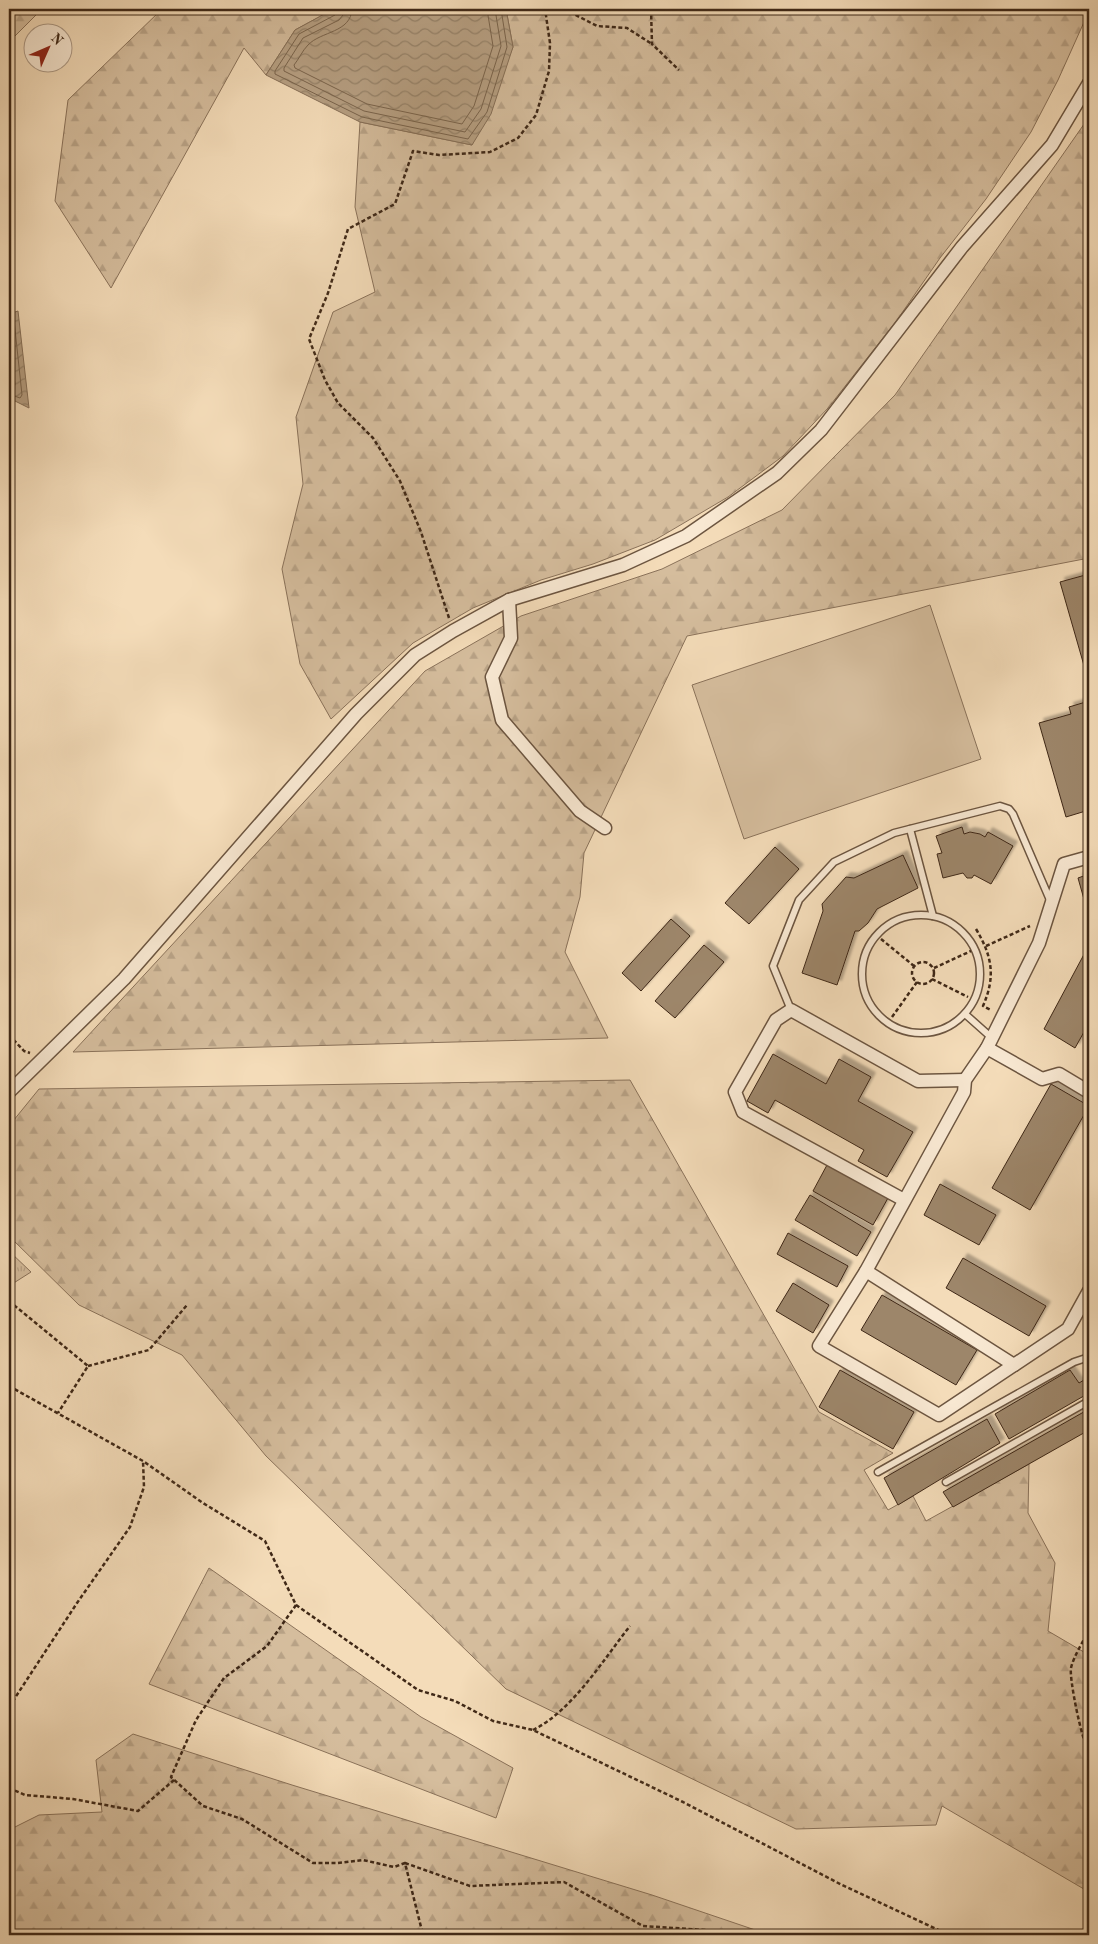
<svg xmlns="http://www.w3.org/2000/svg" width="1098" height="1944" viewBox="0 0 1098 1944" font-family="'Old Standard TT',serif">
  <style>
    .grass { fill: url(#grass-tufts); stroke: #8a725a }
    .forest { fill: url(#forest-firs); stroke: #8a725a }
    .garden { fill: #d5bd9d; stroke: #8a725a }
    .water { fill: url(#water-waves); stroke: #866f57 }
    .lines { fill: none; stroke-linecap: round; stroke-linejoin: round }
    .shore { stroke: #7a644c; stroke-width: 1 }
    .building { fill: #9d866b; stroke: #3f2817; filter: url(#shadow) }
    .service-casing { stroke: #6c5540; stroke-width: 9 }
    .minor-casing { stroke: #6c5540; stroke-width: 15 }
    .path { stroke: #3f2817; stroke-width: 2.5; stroke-dasharray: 4 2.5; stroke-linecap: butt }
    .service { stroke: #f8e8d2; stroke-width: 6 }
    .minor { stroke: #f8e8d2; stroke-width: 12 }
  </style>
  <defs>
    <pattern id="grass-tufts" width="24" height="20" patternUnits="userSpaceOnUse" patternTransform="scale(1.25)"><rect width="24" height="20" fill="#d5bd9d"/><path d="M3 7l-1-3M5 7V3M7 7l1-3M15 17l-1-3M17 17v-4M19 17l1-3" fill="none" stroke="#b8a286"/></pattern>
    <pattern id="forest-firs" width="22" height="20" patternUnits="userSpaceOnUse" patternTransform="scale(1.25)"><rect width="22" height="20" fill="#d5bd9d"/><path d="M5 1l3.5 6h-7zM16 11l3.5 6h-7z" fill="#b8a286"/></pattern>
    <pattern id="water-waves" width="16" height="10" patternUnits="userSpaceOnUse" patternTransform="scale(1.25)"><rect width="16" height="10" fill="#b69f82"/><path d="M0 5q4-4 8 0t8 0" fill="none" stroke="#958269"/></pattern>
    <filter id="shadow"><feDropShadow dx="4.5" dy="-4.5" stdDeviation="1" flood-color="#0004"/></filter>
  </defs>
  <rect width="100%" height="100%" fill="#f4dcb9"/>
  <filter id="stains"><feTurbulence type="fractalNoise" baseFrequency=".004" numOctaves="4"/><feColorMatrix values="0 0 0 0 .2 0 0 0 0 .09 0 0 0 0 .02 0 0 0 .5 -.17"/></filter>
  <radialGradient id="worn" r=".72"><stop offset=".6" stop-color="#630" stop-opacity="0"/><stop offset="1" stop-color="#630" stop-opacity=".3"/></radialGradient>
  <!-- grass -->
  <path class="grass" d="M9,1251L31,1272L9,1286Z"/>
  <!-- forest -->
  <g class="forest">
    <path d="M9,9H42L9,42Z"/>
    <path d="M157,9H351L350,11H330L295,30L266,75L244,48L111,288L55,201L68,100L160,11Z"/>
    <path d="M506,9H1089V11L1058,80L1031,132L986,199L940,258L897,320L828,408L783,456L728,497L655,540L593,564L541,580L473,608L413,643L331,719L300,664L282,569L303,484L296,417L333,312L375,292L355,207L360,122L472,145L513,47Z"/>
    <path d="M1089,117V558L687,636L584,853L580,897L565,952L608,1038L73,1052L425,671L521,616L662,569L782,510L895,395Z"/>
    <path d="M630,1080L819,1412L893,1453L864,1470L888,1510L913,1496L926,1521L1029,1464L1028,1513L1055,1563L1048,1631L1089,1655V1892L942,1806L936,1825L796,1829L506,1689L266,1456L182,1355L79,1305L9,1236V1126L39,1089Z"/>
    <path d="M209,1568L421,1717L513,1768L496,1818L149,1684Z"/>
    <path d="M133,1734L292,1785L652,1895L770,1935H9V1830L39,1815L102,1812L96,1760Z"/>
  </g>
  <!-- garden -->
  <path class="garden" d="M930,605L981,759L744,839L692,685Z"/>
  <!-- water -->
  <g class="water">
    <path d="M351,9H506L513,47L491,114L472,145L360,122L266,75L295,30L330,11H350Z"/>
    <path d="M18,311L29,408L9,398V314Z"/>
  </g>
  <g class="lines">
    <!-- shore -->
    <g class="shore">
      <path d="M338,9L335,15L299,34L275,71V74L362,117L468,139L487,112L507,47L501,9"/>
      <path d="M344,9L343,15L339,20L303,38L284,68V71L364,111L465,132L481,109L501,46L495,9"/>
      <path d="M352,9C351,33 321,31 308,45C302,51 299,59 294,65L295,68L367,104L462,124L474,106L493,46L487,9"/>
      <path d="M9,318L14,320L22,395L20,398L9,394"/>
      <path d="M9,328L15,385L13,388H9"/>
    </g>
  </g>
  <!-- building -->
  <g class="building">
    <path d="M1089,574V683L1060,582Z"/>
    <path d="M1089,701V810L1066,817L1039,723L1071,714L1069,707Z"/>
    <path d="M962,827L964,834L970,832L980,834L985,837L988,832L1013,846L991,884L974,875L972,878H967L963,873L943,878L937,854L942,853L936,836Z"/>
    <path d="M775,847L799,869L749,924L725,903Z"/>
    <path d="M903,855L918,888L877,909L868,923L859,931H855L837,985L802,973L823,911L822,904L846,877L854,878Z"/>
    <path d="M1089,874V917L1078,878Z"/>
    <path d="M671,919L690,936L641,991L622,973Z"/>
    <path d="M704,945L724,962L675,1018L655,1001Z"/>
    <path d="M1089,945V1023L1075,1048L1044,1029Z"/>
    <path d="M773,1054L826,1084L839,1059L871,1077L858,1101L913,1132L887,1177L858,1161L864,1150L775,1100L768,1113L747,1101Z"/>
    <path d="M1051,1084L1089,1106L1030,1210L992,1188Z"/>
    <path d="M827,1165L888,1198L873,1225L813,1191Z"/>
    <path d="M940,1184L996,1215L979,1245L924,1215Z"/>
    <path d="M810,1195L871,1232L857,1256L795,1220Z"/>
    <path d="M788,1233L848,1266L837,1287L777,1254Z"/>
    <path d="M963,1258L1046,1306L1029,1336L946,1288Z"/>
    <path d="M793,1283L829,1305L813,1333L776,1311Z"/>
    <path d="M882,1295L977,1350L956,1385L861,1330Z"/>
    <path d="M840,1370L914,1412L893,1449L819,1407Z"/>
    <path d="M1070,1370L1079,1383L1089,1377V1393L1009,1439L995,1414Z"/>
    <path d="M1089,1409V1430L953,1507L943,1492Z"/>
    <path d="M987,1419L1000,1443L898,1505L884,1478Z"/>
  </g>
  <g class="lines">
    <defs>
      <g id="service">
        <path d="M910,829L933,916"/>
        <circle cx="921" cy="974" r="59"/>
        <path d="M791,1010L773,966L799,900L834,862L894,833L1000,806L1009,809L1013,814L1050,900"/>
        <path d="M965,1014L992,1038"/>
        <path d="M878,1472L1074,1362L1089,1357"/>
        <path d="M946,1482L1089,1401"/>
      </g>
      <g id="minor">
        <path d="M509,600L511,638L492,677L502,720L580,811L605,828"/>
        <path d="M1089,857L1064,864L1039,943L987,1048L965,1080L964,1092L866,1271L819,1346L939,1415L1068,1329L1089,1291"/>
        <path d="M987,1048L1042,1079L1059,1074L1089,1092"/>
        <path d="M9,1092L124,979L356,714L415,655L453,631L509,600L623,565L686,536L777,473L821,430L962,247L1052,145L1089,83"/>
        <path d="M904,1200L743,1112L735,1092L776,1020L791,1010L918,1081L965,1080"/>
        <path d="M866,1271L1014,1365"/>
      </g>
    </defs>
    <!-- service casing -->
    <use href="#service" class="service-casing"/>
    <!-- minor casing -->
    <use href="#minor" class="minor-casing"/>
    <!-- path -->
    <g class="path">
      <path d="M564,9L597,26L627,28L652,44"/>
      <path d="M651,9L652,44L679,70"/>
      <path d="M449,618L421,532L400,481L373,438L338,403L325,380L309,339L328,293L348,229L395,204L413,151L439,155L490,152L518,138L536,115L549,71L550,43L545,9"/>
      <path d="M976,929C992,956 996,976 983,1006L991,1010"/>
      <path d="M881,939L914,966"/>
      <path d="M986,946L1030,926"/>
      <circle cx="923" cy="973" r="11"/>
      <path d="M934,968L971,951"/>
      <path d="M932,979L968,997"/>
      <path d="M892,1017L917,982"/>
      <path d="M9,1035L24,1051L30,1053"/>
      <path d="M9,1301L88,1366L58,1413"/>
      <path d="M88,1366L149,1350L187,1305"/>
      <path d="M9,1386L143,1461L203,1503L265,1541L296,1605L267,1646L224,1678L196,1720L171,1777L203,1806L242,1819L313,1863H337L363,1860L394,1867L405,1863L423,1935"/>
      <path d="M296,1605L418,1690L455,1701L493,1721L533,1730L683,1802L842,1885L949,1935"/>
      <path d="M1089,1629C1084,1641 1074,1655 1071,1668C1069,1678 1082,1743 1089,1751"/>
      <path d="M9,1707L77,1603L130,1527L144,1487L143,1461"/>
      <path d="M533,1730C572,1711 603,1660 630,1626"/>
      <path d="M9,1788L25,1795L73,1799L138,1811L174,1780"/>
      <path d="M405,1863L470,1886L564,1882L643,1926L720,1931L733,1935"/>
    </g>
    <!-- service -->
    <use href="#service" class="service"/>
    <!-- minor -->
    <use href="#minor" class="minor"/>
  </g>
  <!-- margin -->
  <rect width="1098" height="1944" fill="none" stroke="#f4dcb9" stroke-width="30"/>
  <rect x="10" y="10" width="1078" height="1924" fill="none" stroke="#3f2817" stroke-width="2.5"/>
  <rect x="15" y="15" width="1068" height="1914" fill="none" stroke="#3f2817"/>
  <!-- north arrow -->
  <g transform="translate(48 48) rotate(45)"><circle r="24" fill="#f8e8d2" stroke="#ae9b87"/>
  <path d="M0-4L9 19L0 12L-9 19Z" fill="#8f2418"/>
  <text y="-8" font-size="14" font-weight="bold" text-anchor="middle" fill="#3f2817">N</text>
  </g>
  <rect width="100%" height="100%" filter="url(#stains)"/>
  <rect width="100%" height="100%" fill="url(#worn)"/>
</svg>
